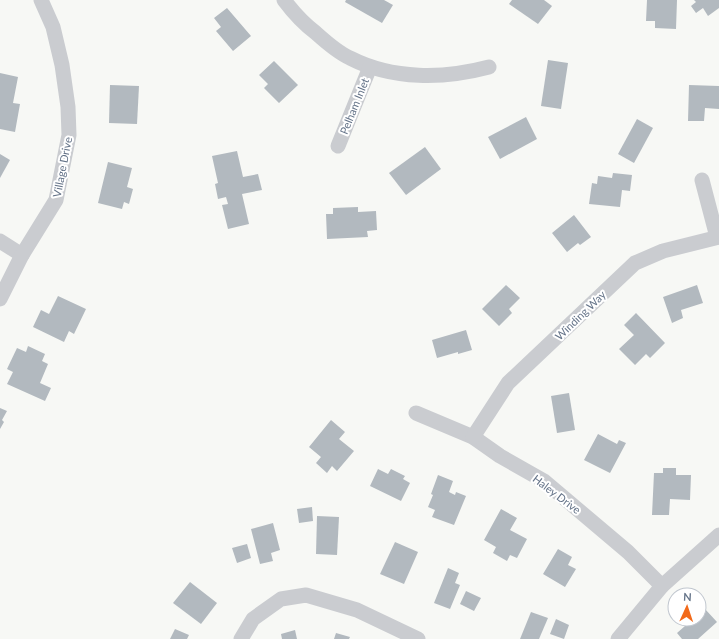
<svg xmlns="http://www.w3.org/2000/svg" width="719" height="639" viewBox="0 0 719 639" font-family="Lato,sans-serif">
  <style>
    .building { fill: #b2b9bf }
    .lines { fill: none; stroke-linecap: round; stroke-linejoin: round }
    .minor { stroke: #caccd0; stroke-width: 15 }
    .labels { text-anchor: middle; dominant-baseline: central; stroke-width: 4; stroke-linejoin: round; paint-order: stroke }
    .street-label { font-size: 11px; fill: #647388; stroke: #fff }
  </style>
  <rect width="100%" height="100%" fill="#f7f8f5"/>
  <!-- building -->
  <g class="building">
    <path d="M346,0H384L393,5L382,23L345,2Z"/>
    <path d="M512,0H544L552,6L538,24L509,4Z"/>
    <path d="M647,0H677L676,29L655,28V21H646Z"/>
    <path d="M694,0H719V8L708,16L703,8L696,13L691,6L696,2Z"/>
    <path d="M227,8L251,36L233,51L216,31L221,27L214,18Z"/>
    <path d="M548,60L568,63L561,109L541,106Z"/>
    <path d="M274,61L298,85L279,103L264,88L268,84L259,75Z"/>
    <path d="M0,73L18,77L13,103L20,104L15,132L0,129Z"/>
    <path d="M110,85L139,86L137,124L109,123Z"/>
    <path d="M689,85L719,86V109L705,108L704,121H688Z"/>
    <path d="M526,117L537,139L500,159L488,137Z"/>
    <path d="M637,119L653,128L634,163L618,154Z"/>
    <path d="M425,147L441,169L406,195L389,173Z"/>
    <path d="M237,151L243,177L258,174L262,190L242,194L249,224L228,229L222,205L228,204L226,197L218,199L215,184L218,183L212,156Z"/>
    <path d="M0,154L10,160L0,178Z"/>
    <path d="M108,162L132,168L127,187L133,189L129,204L124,202L122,209L98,203Z"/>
    <path d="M613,173L632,175L630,191L622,190L620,207L589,204L592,183L597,184L598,176L612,178Z"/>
    <path d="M358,207V212L376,211L377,230L367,231L368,237L327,239L326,214H333V208Z"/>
    <path d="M574,215L591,237L580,245L578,243L567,252L552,233Z"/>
    <path d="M506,285L520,298L509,309L512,313L499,326L482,309Z"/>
    <path d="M697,285L703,303L681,310L683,318L672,323L663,297Z"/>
    <path d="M58,296L86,309L74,334L69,331L64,342L33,327L41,310L49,314Z"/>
    <path d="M636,313L665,343L650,358L646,354L635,365L619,349L634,335L624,325Z"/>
    <path d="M466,330L472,350L458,354V352L437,358L432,340Z"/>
    <path d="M28,346L45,354L42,361L48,364L40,383L51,388L45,401L7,384L13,372L7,369L17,348L26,352Z"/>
    <path d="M569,393L575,430L557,433L551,396Z"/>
    <path d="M0,408L7,411L2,420L4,422L0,429Z"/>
    <path d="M331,420L345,432L339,439L354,451L337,471L332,466L327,473L316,463L321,457L309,447Z"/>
    <path d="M598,434L617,444L619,440L626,443L610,473L584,460Z"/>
    <path d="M663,468H676V475H691L690,500L670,499L669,515H652L654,473H663Z"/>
    <path d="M378,469L388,474L391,469L405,476L403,479L410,483L401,501L370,486Z"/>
    <path d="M438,475L453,481L449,492L455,495L456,492L466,496L454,525L432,517L435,510L428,507L433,495L431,494Z"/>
    <path d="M312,507L313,521L299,523L297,509Z"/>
    <path d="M501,509L517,518L510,530L527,539L517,558L510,555L507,561L493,553L496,547L484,540Z"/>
    <path d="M317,516L339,517L337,555L316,554Z"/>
    <path d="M273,523L280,550L271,553L273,561L260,564L251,529Z"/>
    <path d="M395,542L418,552L404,584L380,574Z"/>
    <path d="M247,544L251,558L237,563L232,548Z"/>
    <path d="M558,549L572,557L568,565L576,569L565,587L543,574Z"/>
    <path d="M448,568L459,573L455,583L460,585L450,609L434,603Z"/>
    <path d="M190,582L217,603L201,624L173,603Z"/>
    <path d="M466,591L481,598L474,611L460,604Z"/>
    <path d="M705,609L717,622L698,639H682L677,633L693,619H699V614Z"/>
    <path d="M531,612L548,618L539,639H520Z"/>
    <path d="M556,619L569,625L564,639L550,634Z"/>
    <path d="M175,629L189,635L187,639H170Z"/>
    <path d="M295,630L297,639H282L281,634Z"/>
    <path d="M336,633L350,637L349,639H334Z"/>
  </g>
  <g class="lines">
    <!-- minor -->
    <g class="minor">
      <path d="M284,0C293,12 304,24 316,33C326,42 337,52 350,58C393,80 444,79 489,67"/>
      <path d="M338,146L370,67"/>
      <path d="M702,180L717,237"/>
      <path d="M0,241L22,255"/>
      <path d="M0,299L22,255L56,200L69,135L68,107L62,65L53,27L41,0"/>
      <path d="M416,413L473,437L500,456L544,481L628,552L662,586"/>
      <path d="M473,437L508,383L635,263L663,251L719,237"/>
      <path d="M241,639L253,619L281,599L306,595L357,610L418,639"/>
      <path d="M618,639L662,586L719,535"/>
    </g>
  </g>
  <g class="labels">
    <!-- street labels -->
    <g class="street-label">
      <text transform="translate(354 106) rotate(-68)">Pelham Inlet</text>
      <text transform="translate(62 167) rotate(-79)">Village Drive</text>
      <text transform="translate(580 315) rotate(-44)">Winding Way</text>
      <text transform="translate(557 494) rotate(37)">Haley Drive</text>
    </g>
  </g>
  <!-- north arrow -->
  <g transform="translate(687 607) rotate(3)"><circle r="19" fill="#ffffff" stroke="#c1c7cf"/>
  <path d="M0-3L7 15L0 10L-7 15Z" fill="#f26a1a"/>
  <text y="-6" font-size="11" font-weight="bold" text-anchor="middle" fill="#647388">N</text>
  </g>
</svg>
